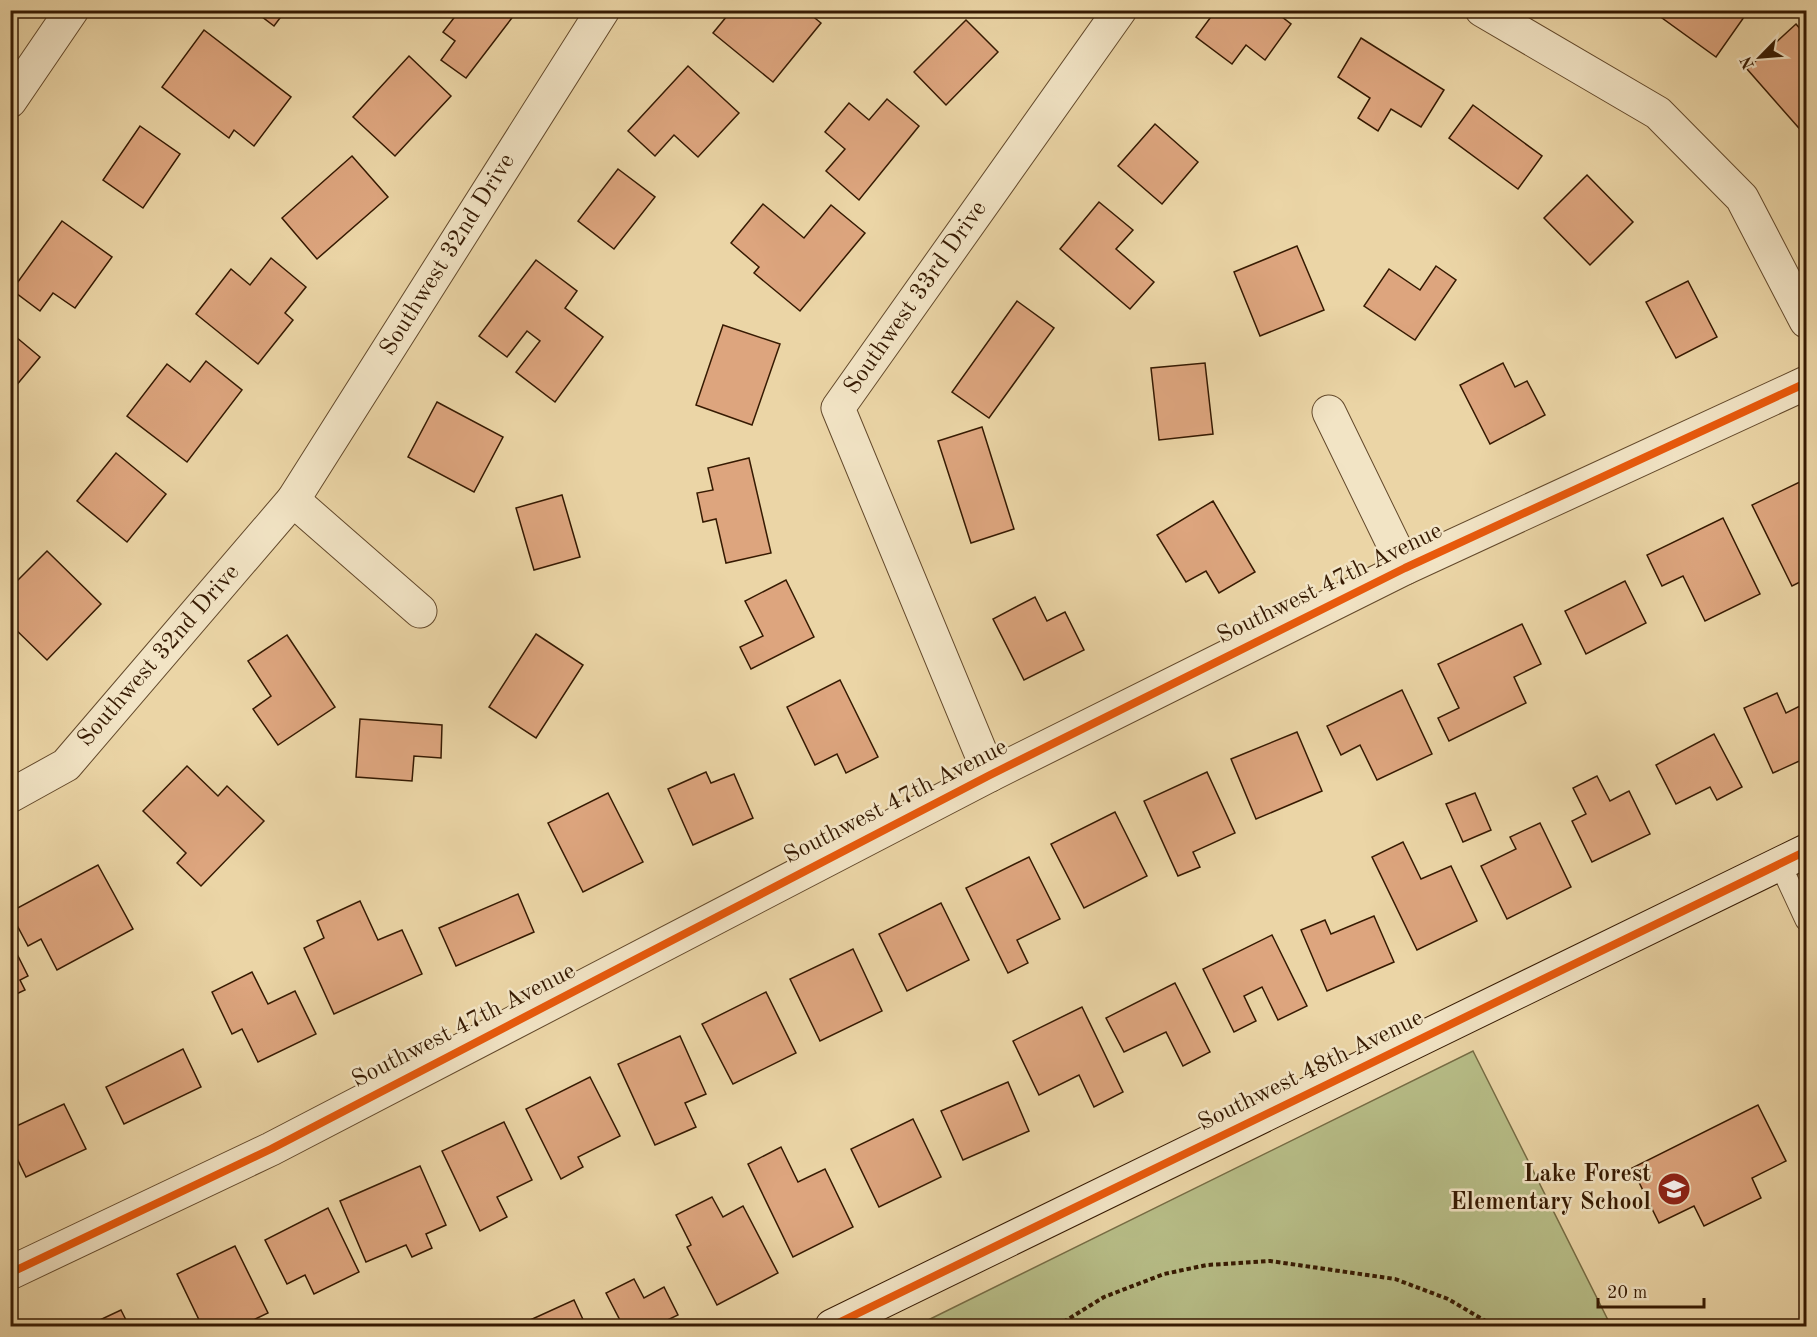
<svg xmlns="http://www.w3.org/2000/svg" width="1817" height="1337" viewBox="0 0 1817 1337" font-family="'Old Standard TT',serif">
  <style>
    .green { fill: #b7bd87; stroke: #766c44; stroke-width: 1.5 }
    .building { fill: #dda57e; stroke: #361a02; stroke-width: 1.5 }
    .lines { fill: none; stroke-linecap: round; stroke-linejoin: round }
    .lane-casing { stroke: #63492b; stroke-width: 23 }
    .street-casing { stroke: #63492b; stroke-width: 35 }
    .secondary-casing { stroke: #361a02; stroke-width: 35 }
    .path { stroke: #361a02; stroke-width: 4; stroke-dasharray: 4.5 3; stroke-linecap: butt }
    .lane { stroke: #f2e4c5; stroke-width: 21 }
    .street { stroke: #f2e4c5; stroke-width: 33 }
    .secondary { stroke: #f2e4c5; stroke-width: 33 }
    .cycleway-casing { stroke: #f2e4c5; stroke-width: 11 }
    .cycleway { stroke: #e8590c; stroke-width: 8 }
    .labels { text-anchor: middle; dominant-baseline: central; stroke-width: 5; stroke-linejoin: round; paint-order: stroke }
    .street-label { font-size: 24px; fill: #361a02; stroke: #f2e4c5 }
    .poi-label { font-size: 24px; font-weight: bold; fill: #361a02; stroke: #f2e4c5; text-anchor: end }
  </style>
  <rect width="100%" height="100%" fill="#ebd5a6"/>
  <filter id="stains"><feTurbulence type="fractalNoise" baseFrequency=".00333" numOctaves="4"/><feColorMatrix values="0 0 0 0 .2 0 0 0 0 .09 0 0 0 0 .02 0 0 0 .5 -.17"/></filter>
  <radialGradient id="worn" r=".72"><stop offset=".6" stop-color="#630" stop-opacity="0"/><stop offset="1" stop-color="#630" stop-opacity=".3"/></radialGradient>
  <!-- green -->
  <path class="green" d="M1473,1051L1611,1326H916Z"/>
  <!-- building -->
  <g class="building">
    <path d="M253,10H286L274,26Z"/>
    <path d="M460,10H518L466,78L441,60L455,41L443,32Z"/>
    <path d="M732,10H805L821,23L773,82L713,33Z"/>
    <path d="M1216,10H1273L1291,24L1265,60L1246,45L1232,64L1196,37Z"/>
    <path d="M1651,10H1749L1716,57Z"/>
    <path d="M966,20L998,52L946,105L914,72Z"/>
    <path d="M1796,24L1806,36L1805,135L1747,69Z"/>
    <path d="M204,30L291,97L254,146L234,130L229,138L162,87Z"/>
    <path d="M1361,38L1444,90L1421,127L1391,109L1378,131L1358,118L1370,98L1338,77Z"/>
    <path d="M409,56L451,96L395,156L353,117Z"/>
    <path d="M688,66L739,113L698,157L674,135L655,156L628,131Z"/>
    <path d="M887,99L919,126L859,200L826,171L845,149L825,132L849,103L869,120Z"/>
    <path d="M1473,105L1542,156L1518,189L1449,138Z"/>
    <path d="M1155,124L1198,162L1162,204L1118,166Z"/>
    <path d="M140,126L180,154L143,208L103,180Z"/>
    <path d="M352,156L388,197L317,259L282,218Z"/>
    <path d="M618,169L655,197L614,249L578,221Z"/>
    <path d="M1587,175L1633,222L1590,265L1544,218Z"/>
    <path d="M1099,202L1133,230L1116,249L1154,282L1130,309L1060,249Z"/>
    <path d="M763,204L804,238L831,205L865,233L800,311L754,273L759,267L731,243Z"/>
    <path d="M62,221L112,257L75,308L53,293L40,311L12,290Z"/>
    <path d="M1297,246L1324,310L1260,336L1234,272Z"/>
    <path d="M271,258L306,287L285,313L293,320L258,364L196,314L231,269L250,285Z"/>
    <path d="M536,260L577,291L565,308L603,337L555,402L516,372L540,341L527,331L507,357L479,336Z"/>
    <path d="M1436,266L1456,280L1415,340L1364,306L1389,269L1420,290Z"/>
    <path d="M1688,281L1717,337L1676,358L1646,302Z"/>
    <path d="M1017,301L1054,328L989,418L952,392Z"/>
    <path d="M723,325L780,344L752,425L696,405Z"/>
    <path d="M10,332L40,357L10,393Z"/>
    <path d="M206,361L242,390L187,462L127,416L167,364L190,382Z"/>
    <path d="M1205,363L1213,434L1159,440L1151,368Z"/>
    <path d="M1503,363L1515,387L1527,381L1545,415L1490,444L1460,385Z"/>
    <path d="M437,402L503,437L474,492L408,457Z"/>
    <path d="M982,427L1014,529L971,543L938,441Z"/>
    <path d="M116,453L166,494L127,542L77,501Z"/>
    <path d="M749,458L771,553L726,563L716,519L703,522L697,493L713,490L708,468Z"/>
    <path d="M1806,479V579L1792,586L1752,505Z"/>
    <path d="M562,495L580,557L534,570L516,508Z"/>
    <path d="M1213,501L1255,572L1219,593L1206,571L1186,582L1157,535Z"/>
    <path d="M1723,518L1760,594L1705,621L1683,576L1662,586L1647,555Z"/>
    <path d="M47,551L101,604L47,660L10,624V588Z"/>
    <path d="M786,580L814,637L751,669L740,647L763,636L745,601Z"/>
    <path d="M1625,581L1646,623L1586,654L1565,611Z"/>
    <path d="M1035,597L1047,621L1065,612L1084,650L1024,680L993,619Z"/>
    <path d="M1522,624L1541,664L1514,677L1526,703L1449,741L1438,718L1459,708L1438,664Z"/>
    <path d="M536,634L583,665L536,738L489,707Z"/>
    <path d="M287,635L335,707L278,745L253,709L271,696L248,661Z"/>
    <path d="M840,680L878,757L846,773L837,754L815,765L787,707Z"/>
    <path d="M1402,690L1432,754L1377,780L1360,745L1341,755L1327,726Z"/>
    <path d="M1777,693L1786,713L1806,703V758L1773,773L1744,708Z"/>
    <path d="M360,719L442,725L441,758L414,756L412,781L356,777Z"/>
    <path d="M1297,732L1322,791L1256,819L1231,759Z"/>
    <path d="M1714,734L1742,787L1717,800L1710,787L1676,804L1656,765Z"/>
    <path d="M187,766L218,796L227,786L264,821L201,886L177,863L186,853L143,811Z"/>
    <path d="M706,772L711,783L734,774L753,818L693,845L668,789Z"/>
    <path d="M1207,772L1235,833L1193,852L1200,867L1178,876L1144,801Z"/>
    <path d="M1597,776L1610,801L1629,791L1650,834L1592,862L1572,821L1586,814L1573,788Z"/>
    <path d="M608,793L643,862L583,892L548,823Z"/>
    <path d="M1475,793L1491,830L1463,842L1446,804Z"/>
    <path d="M1115,812L1147,876L1084,908L1051,844Z"/>
    <path d="M1540,823L1571,887L1507,919L1481,866L1516,849L1510,837Z"/>
    <path d="M1403,842L1421,879L1451,866L1477,921L1417,950L1372,857Z"/>
    <path d="M1029,857L1060,919L1017,940L1028,963L1008,973L966,888Z"/>
    <path d="M98,865L133,929L57,970L41,939L28,946L10,912Z"/>
    <path d="M518,894L534,932L456,966L439,928Z"/>
    <path d="M360,901L378,940L402,930L422,974L334,1014L304,948L324,938L317,921Z"/>
    <path d="M941,903L969,960L907,991L879,934Z"/>
    <path d="M1374,916L1394,962L1327,991L1301,930L1325,920L1331,934Z"/>
    <path d="M1272,935L1307,1006L1278,1020L1262,987L1244,996L1256,1021L1234,1032L1203,969Z"/>
    <path d="M853,949L882,1011L820,1041L790,979Z"/>
    <path d="M15,950L28,976L20,980L25,990L10,997V952Z"/>
    <path d="M252,972L268,1004L295,991L316,1034L258,1062L242,1029L232,1034L212,992Z"/>
    <path d="M1175,983L1210,1052L1183,1066L1166,1032L1124,1052L1106,1018Z"/>
    <path d="M766,992L796,1053L733,1084L702,1024Z"/>
    <path d="M1082,1007L1123,1092L1094,1107L1079,1075L1039,1095L1013,1041Z"/>
    <path d="M680,1036L706,1094L685,1103L696,1127L655,1145L618,1064Z"/>
    <path d="M183,1049L201,1087L124,1124L106,1087Z"/>
    <path d="M590,1077L620,1136L578,1157L583,1167L561,1179L526,1109Z"/>
    <path d="M1008,1082L1029,1131L963,1160L941,1111Z"/>
    <path d="M64,1104L86,1149L26,1177L10,1144V1129Z"/>
    <path d="M1758,1105L1786,1161L1752,1178L1761,1198L1704,1226L1694,1206L1659,1223L1632,1168Z"/>
    <path d="M913,1119L941,1177L879,1207L851,1149Z"/>
    <path d="M504,1122L532,1180L497,1197L507,1217L480,1231L442,1151Z"/>
    <path d="M781,1147L798,1182L825,1169L853,1227L793,1257L748,1164Z"/>
    <path d="M420,1166L446,1225L426,1234L432,1248L412,1257L406,1245L366,1262L340,1201Z"/>
    <path d="M712,1197L723,1217L743,1206L778,1273L717,1305L687,1247L691,1245L676,1215Z"/>
    <path d="M328,1208L359,1272L314,1294L305,1275L287,1284L265,1240Z"/>
    <path d="M235,1246L268,1313L245,1324L247,1326H202L177,1274Z"/>
    <path d="M634,1279L644,1298L664,1287L678,1315L655,1326H623L606,1293Z"/>
    <path d="M574,1300L586,1326H517Z"/>
    <path d="M121,1310L129,1326H87Z"/>
  </g>
  <g class="lines">
    <defs>
      <path id="lane" d="M1780,864L1806,920"/>
      <g id="street">
        <path d="M1482,10L1658,113L1742,198L1806,321"/>
        <path d="M10,101L72,10"/>
        <path d="M1329,412L1405,568"/>
        <path d="M293,500L420,611"/>
        <path d="M990,775L838,408L1120,10"/>
        <path d="M10,796L66,765L293,500L603,10"/>
        <path d="M10,1273L271,1149L990,775L1405,568L1806,383"/>
      </g>
      <path id="secondary" d="M832,1326L1806,851"/>
    </defs>
    <!-- lane casing -->
    <use href="#lane" class="lane-casing"/>
    <!-- street casing -->
    <use href="#street" class="street-casing"/>
    <!-- secondary casing -->
    <use href="#secondary" class="secondary-casing"/>
    <!-- path -->
    <g class="path">
      <path d="M1018,1326H1020"/>
      <path d="M1057,1326L1104,1297L1164,1274L1207,1265L1270,1261L1395,1279L1448,1299L1494,1326"/>
    </g>
    <!-- lane -->
    <use href="#lane" class="lane"/>
    <!-- street -->
    <use href="#street" class="street"/>
    <!-- secondary -->
    <use href="#secondary" class="secondary"/>
    <defs>
      <g id="cycleway">
        <path d="M10,1273L271,1149L990,775L1405,568L1806,383"/>
        <path d="M832,1326L1806,851"/>
      </g>
    </defs>
    <!-- cycleway casing -->
    <use href="#cycleway" class="cycleway-casing"/>
    <!-- cycleway -->
    <use href="#cycleway" class="cycleway"/>
  </g>
  <!-- icons -->
  <defs>
    <symbol id="school-disc" viewBox="-11 -11 22 22"><circle r="9.5" fill="#8f2418" stroke="#f2e4c5"/><path d="M0-5L7-2L0 1L-7-2ZM-4 1L0 2.5L4 1V4Q0 6-4 4Z" fill="#fff"/></symbol>
  </defs>
  <g fill-rule="evenodd">
    <use href="#school-disc" x="1655" y="1170" width="38" height="38"/>
  </g>
  <g class="labels">
    <!-- street labels -->
    <g class="street-label">
      <text transform="translate(448 255) rotate(-58)">Southwest 32nd Drive</text>
      <text transform="translate(916 298) rotate(-55)">Southwest 33rd Drive</text>
      <text transform="translate(1330 584) rotate(-26)">Southwest 47th Avenue</text>
      <text transform="translate(159 656) rotate(-49)">Southwest 32nd Drive</text>
      <text transform="translate(896 802) rotate(-27)">Southwest 47th Avenue</text>
      <text transform="translate(464 1026) rotate(-27)">Southwest 47th Avenue</text>
      <text transform="translate(1311 1071) rotate(-26)">Southwest 48th Avenue</text>
    </g>
    <!-- poi labels -->
    <g class="poi-label">
      <text x="1651" y="1175">Lake Forest<tspan x="1651" dy="28">Elementary School</tspan></text>
    </g>
  </g>
  <!-- margin -->
  <rect width="1817" height="1337" fill="none" stroke="#ebd5a6" stroke-width="36"/>
  <rect x="12" y="12" width="1793" height="1313" fill="none" stroke="#361a02" stroke-width="3"/>
  <rect x="18" y="18" width="1781" height="1301" fill="none" stroke="#361a02" stroke-width="1.5"/>
  <!-- north arrow -->
  <g transform="translate(1760 57) rotate(245)" stroke="#f2e4c5" stroke-width="4.5" paint-order="stroke">
  <path d="M0-4.5L10 22L0 15L-10 22Z" fill="#361a02"/>
  <text y="-9" font-size="16" font-weight="bold" text-anchor="middle" fill="#361a02">N</text>
  </g>
  <!-- scale -->
  <path d="M1598 1298v9h106v-9" fill="none" stroke="#361a02" stroke-width="3"/>
  <text x="1607" y="1298" font-size="18" fill="#361a02" stroke="#f2e4c5" stroke-width="4.5" paint-order="stroke">20 m</text>
  <rect width="100%" height="100%" filter="url(#stains)"/>
  <rect width="100%" height="100%" fill="url(#worn)"/>
</svg>
